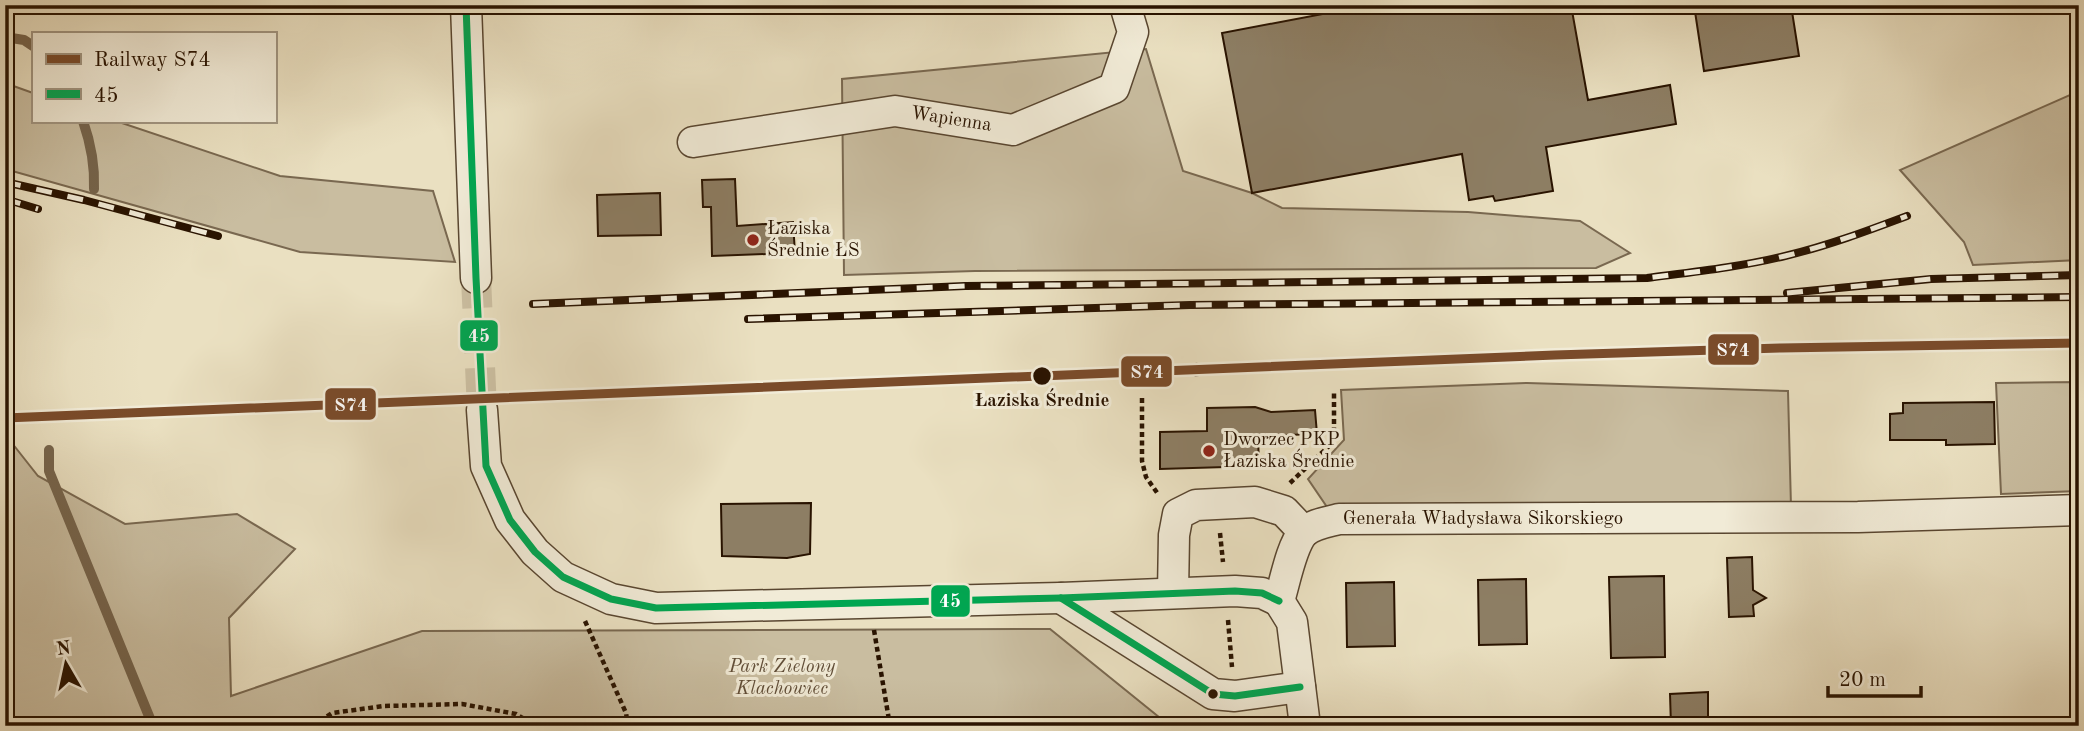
<svg xmlns="http://www.w3.org/2000/svg" width="2084" height="731" viewBox="0 0 2084 731" font-family="'Old Standard TT',serif">
  <style>
    .green { fill: #c9bda0; stroke: #796850; stroke-width: 2 }
    .lines { fill: none; stroke-linecap: round; stroke-linejoin: round }
    .stream { stroke: #75644c; stroke-width: 10 }
    .building { fill: #8d7e64; stroke: #291300; stroke-width: 2 }
    .minor-tunnel { stroke: #cdc1a4; stroke-width: 30; stroke-dasharray: 30 15; stroke-linecap: butt }
    .minor-casing { stroke: #594630; stroke-width: 33 }
    .path { stroke: #291300; stroke-width: 4.5; stroke-dasharray: 5 3.5; stroke-linecap: butt }
    .minor { stroke: #f1ebd7; stroke-width: 30 }
    .rail-casing { stroke: #291300; stroke-width: 8 }
    .rail { stroke: #f1ebd7; stroke-width: 5; stroke-dasharray: 16; stroke-linecap: butt }
    .bus-1-casing { stroke: #f1ebd7; stroke-width: 12 }
    .bus-1 { stroke: #00a651; stroke-width: 7 }
    .rail-1-casing { stroke: #f1ebd7; stroke-width: 14 }
    .rail-1 { stroke: #7a4b2a; stroke-width: 9 }
    .poi-dot { fill: #8f2418; stroke: #f1ebd7; stroke-width: 2.5 }
    .stop-dot { fill: #291300; stroke: #f1ebd7; stroke-width: 2.5 }
    .labels { text-anchor: middle; dominant-baseline: central; stroke-width: 6; stroke-linejoin: round; paint-order: stroke }
    .street-label { font-size: 19px; fill: #291300; stroke: #f1ebd7 }
    .poi-label { font-size: 19px; fill: #291300; stroke: #f1ebd7; text-anchor: start }
    .stop-label { font-size: 19px; font-weight: bold; fill: #291300; stroke: #f1ebd7 }
    .park-label { font-size: 19px; font-style: italic; fill: #614e38; stroke: #f1ebd7 }
    .line-badge { stroke: #f1ebd7; stroke-width: 2.5 }
    .badge-label { font-size: 19px; text-anchor: middle; font-weight: bold; fill: #fff }
  </style>
  <rect width="100%" height="100%" fill="#eae0c1"/>
  <filter id="stains"><feTurbulence type="fractalNoise" baseFrequency=".00286" numOctaves="4"/><feColorMatrix values="0 0 0 0 .2 0 0 0 0 .09 0 0 0 0 .02 0 0 0 .5 -.17"/></filter>
  <radialGradient id="worn" r=".72"><stop offset=".6" stop-color="#630" stop-opacity="0"/><stop offset="1" stop-color="#630" stop-opacity=".3"/></radialGradient>
  <!-- green -->
  <g class="green">
    <path d="M1146,49L1183,171L1252,193L1282,208L1468,212L1580,221L1630,253L1596,268L975,271L844,275L842,79Z"/>
    <path d="M5,83L33,93V121H116L280,176L433,191L455,262L300,252L5,169Z"/>
    <path d="M2079,91V260L1973,265L1964,242L1900,170Z"/>
    <path d="M2079,382V491L2001,494L1996,383Z"/>
    <path d="M1527,383L1788,391L1791,507H1327L1308,479L1344,440L1341,390Z"/>
    <path d="M8,438L38,476L125,524L237,514L295,549L229,618L231,696L422,631L1050,629L1170,726H5V439Z"/>
  </g>
  <g class="lines">
    <!-- stream -->
    <g class="stream">
      <path d="M5,37L24,40L33,46"/>
      <path d="M83,121C91,144 95,165 94,189"/>
      <path d="M49,450V471L153,726"/>
    </g>
  </g>
  <!-- building -->
  <g class="building">
    <path d="M1370,5H1571L1588,100L1670,85L1676,124L1546,147L1553,191L1495,201L1493,196L1469,200L1462,154L1252,193L1222,33Z"/>
    <path d="M1694,5H1791L1799,56L1704,71Z"/>
    <path d="M735,179L737,226L793,222L795,253L712,256L711,207H703L702,180Z"/>
    <path d="M660,193L661,235L598,236L597,195Z"/>
    <path d="M1994,402L1995,444L1946,445V440H1890V414L1903,413V403Z"/>
    <path d="M1255,407L1271,412L1315,410L1317,434L1258,436L1259,466L1160,469V432L1207,431V408Z"/>
    <path d="M811,503L810,554L787,558L722,556L721,504Z"/>
    <path d="M1752,557L1753,590L1766,598L1753,605L1754,616L1729,617L1727,558Z"/>
    <path d="M1664,576L1665,657L1611,658L1609,577Z"/>
    <path d="M1526,579L1527,644L1479,645L1478,580Z"/>
    <path d="M1394,582L1395,646L1347,647L1346,583Z"/>
    <path d="M1708,692V726H1671L1670,694Z"/>
  </g>
  <g class="lines">
    <!-- minor-tunnel -->
    <path class="minor-tunnel" d="M476,278L482,410"/>
    <defs>
      <g id="minor">
        <path d="M466,5L476,278"/>
        <path d="M693,142L895,111L1013,130L1114,88L1133,32L1125,5"/>
        <path d="M482,410L486,466L510,520L535,552L563,577L611,599L656,608L1061,598L1235,591L1262,593L1279,601"/>
        <path d="M1173,593L1174,535L1178,514L1196,505L1255,502L1284,511L1304,532"/>
        <path d="M1061,598L1213,694L1235,696L1300,687"/>
        <path d="M1279,601C1285,582 1291,547 1303,533C1312,524 1328,522 1339,519L1858,517L2079,510"/>
        <path d="M1279,601L1292,622L1305,726"/>
      </g>
    </defs>
    <!-- minor casing -->
    <use href="#minor" class="minor-casing"/>
    <!-- path -->
    <g class="path">
      <path d="M1195,363L1197,377"/>
      <path d="M1142,398V461L1146,477L1158,494"/>
      <path d="M1290,483L1329,446L1334,430V390"/>
      <path d="M1220,533L1223,562"/>
      <path d="M1228,620L1232,667"/>
      <path d="M585,621L626,713L628,726"/>
      <path d="M874,630L890,726"/>
      <path d="M313,726L332,713L384,706L462,704L516,714L536,726"/>
    </g>
    <!-- minor -->
    <use href="#minor" class="minor"/>
    <defs>
      <g id="rail">
        <path d="M5,182L84,200L218,236"/>
        <path d="M5,199L38,209"/>
        <path d="M1787,293L1931,279L2079,275"/>
        <path d="M533,304L965,286L1647,278C1693,272 1740,267 1785,256C1827,246 1867,231 1907,216"/>
        <path d="M748,319L1190,305L2079,297"/>
      </g>
    </defs>
    <!-- rail casing -->
    <use href="#rail" class="rail-casing"/>
    <!-- rail -->
    <use href="#rail" class="rail"/>
    <defs>
      <g id="bus-1">
        <path d="M466,5L476,278L486,466L510,520L535,552L563,577L611,599L656,608L1061,598L1235,591L1262,593L1279,601"/>
        <path d="M1061,598L1213,694L1235,696L1300,687"/>
      </g>
    </defs>
    <!-- bus-1 casing -->
    <use href="#bus-1" class="bus-1-casing"/>
    <!-- bus-1 -->
    <use href="#bus-1" class="bus-1"/>
    <defs>
      <path id="rail-1" d="M5,418L1555,355L1781,348L2079,343"/>
    </defs>
    <!-- rail-1 casing -->
    <use href="#rail-1" class="rail-1-casing"/>
    <!-- rail-1 -->
    <use href="#rail-1" class="rail-1"/>
  </g>
  <!-- markers -->
  <g class="poi-dot">
    <circle cx="753" cy="240" r="7"/>
    <circle cx="1209" cy="451" r="7"/>
  </g>
  <g class="stop-dot">
    <circle cx="1042" cy="376" r="10"/>
    <circle cx="1213" cy="694" r="6"/>
  </g>
  <g class="labels">
    <!-- street labels -->
    <g class="street-label">
      <text transform="translate(951 120) rotate(9)">Wapienna</text>
      <text x="1483" y="519">Generała Władysława Sikorskiego</text>
    </g>
    <!-- poi labels -->
    <g class="poi-label">
      <text x="767" y="229">Łaziska<tspan x="767" dy="22">Średnie ŁS</tspan></text>
      <text x="1223" y="440">Dworzec PKP<tspan x="1223" dy="22">Łaziska Średnie</tspan></text>
    </g>
    <!-- stop labels -->
    <g class="stop-label">
      <text x="1042" y="401">Łaziska Średnie</text>
    </g>
    <!-- park labels -->
    <g class="park-label">
      <text x="782" y="667">Park Zielony<tspan x="782" dy="22">Klachowiec</tspan></text>
    </g>
  </g>
  <g class="line-badge">
    <rect x="459" y="319" width="40" height="33" rx="7" fill="#00a651"/>
    <rect x="1707" y="333" width="53" height="33" rx="7" fill="#7a4b2a"/>
    <rect x="1120" y="355" width="53" height="33" rx="7" fill="#7a4b2a"/>
    <rect x="324" y="387" width="53" height="34" rx="7" fill="#7a4b2a"/>
    <rect x="930" y="584" width="41" height="34" rx="7" fill="#00a651"/>
  </g>
  <g class="badge-label">
    <text x="479" y="342">45</text>
    <text x="1733" y="356">S74</text>
    <text x="1147" y="378">S74</text>
    <text x="351" y="411">S74</text>
    <text x="950" y="607">45</text>
  </g>
  <!-- margin -->
  <rect width="2084" height="731" fill="none" stroke="#eae0c1" stroke-width="28"/>
  <rect x="7" y="7" width="2070" height="717" fill="none" stroke="#291300" stroke-width="3.5"/>
  <rect x="14" y="14" width="2056" height="703" fill="none" stroke="#291300" stroke-width="2"/>
  <!-- legend -->
  <rect x="32" y="32" width="245" height="91" fill="#f1ebd7" stroke="#a19581" stroke-width="2"/>
  <rect x="46" y="54" width="35" height="10" fill="#7a4b2a" stroke="#a19581" stroke-width="2"/>
  <text x="94" y="66" font-size="21" fill="#291300">Railway S74</text>
  <rect x="46" y="89" width="35" height="10" fill="#00a651" stroke="#a19581" stroke-width="2"/>
  <text x="94" y="102" font-size="21" fill="#291300">45</text>
  <!-- north arrow -->
  <g transform="translate(66 664) rotate(351)" stroke="#f1ebd7" stroke-width="5" paint-order="stroke">
  <path d="M0-5L12 26L0 18L-12 26Z" fill="#291300"/>
  <text y="-10" font-size="19" font-weight="bold" text-anchor="middle" fill="#291300">N</text>
  </g>
  <!-- scale -->
  <path d="M1828 686v10h93v-10" fill="none" stroke="#291300" stroke-width="3.5"/>
  <text x="1839" y="686" font-size="21" fill="#291300" stroke="#f1ebd7" stroke-width="5" paint-order="stroke">20 m</text>
  <rect width="100%" height="100%" filter="url(#stains)"/>
  <rect width="100%" height="100%" fill="url(#worn)"/>
</svg>
